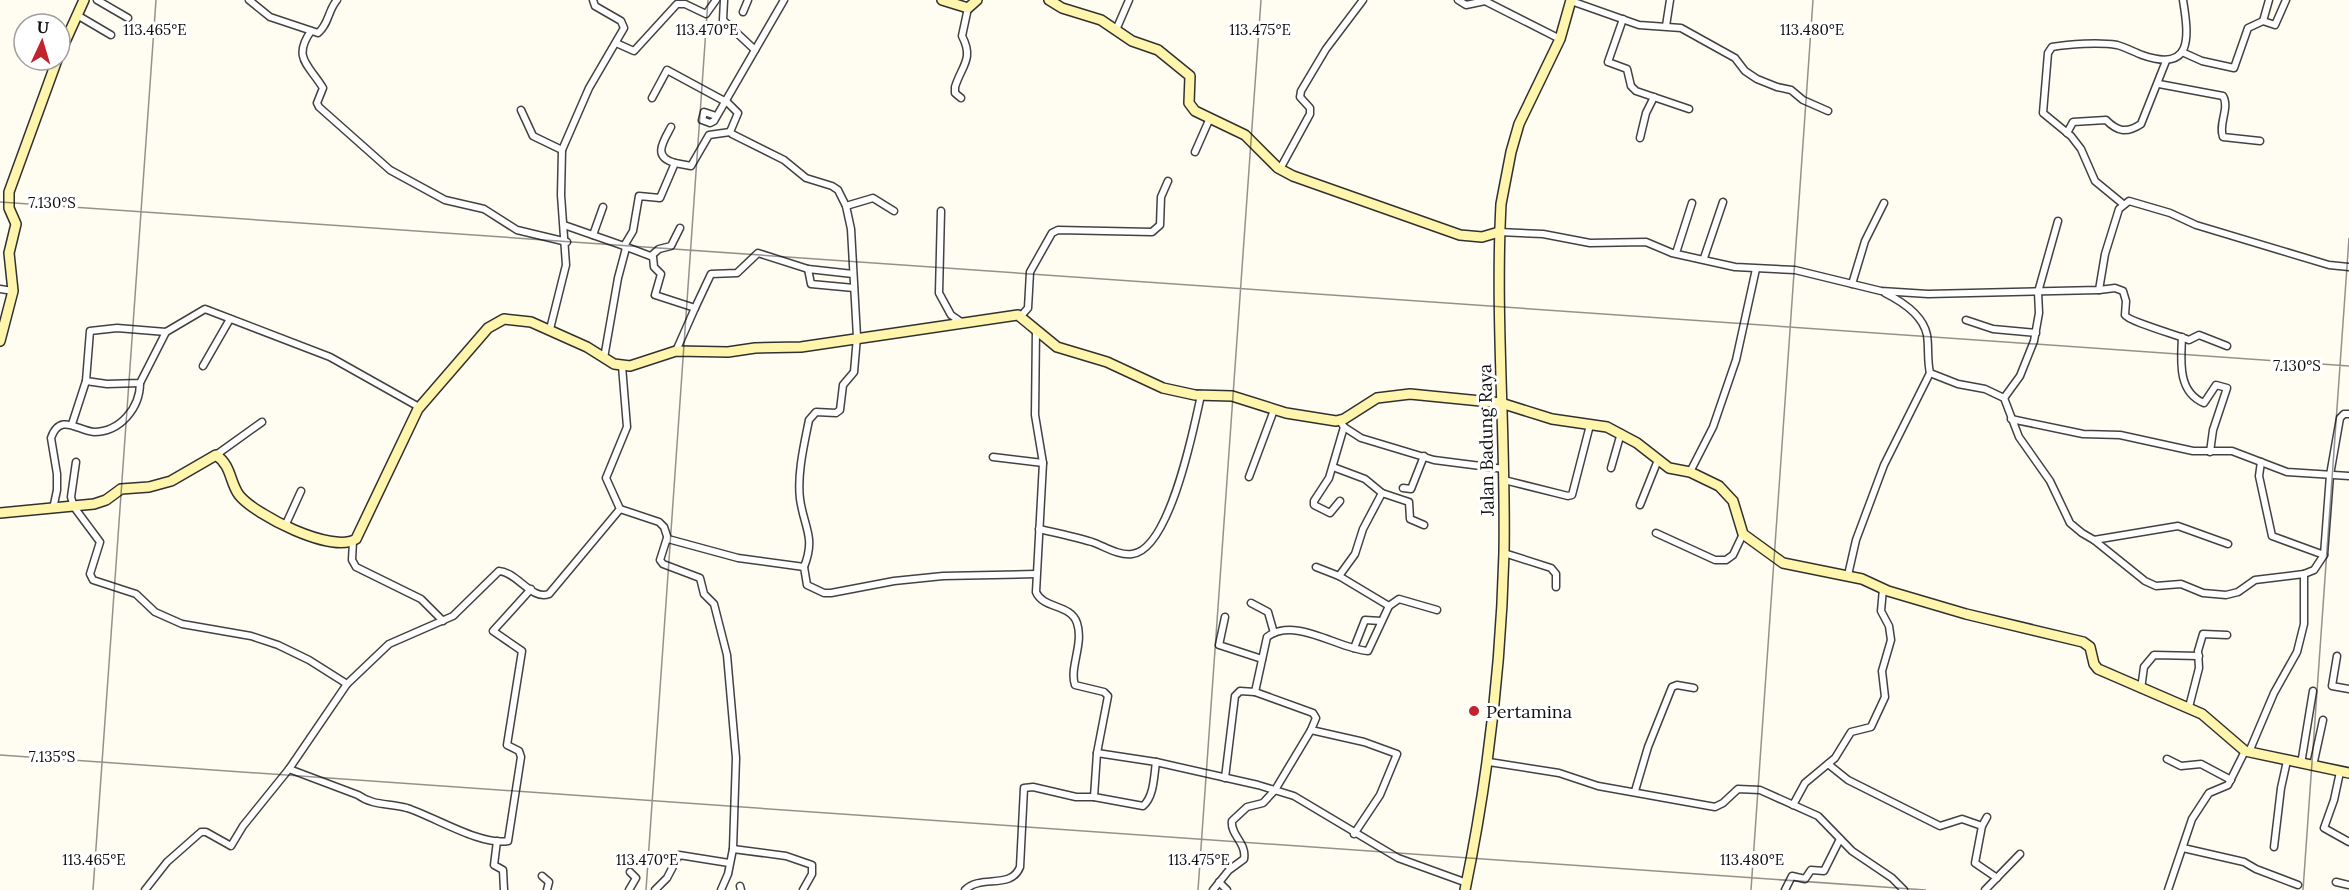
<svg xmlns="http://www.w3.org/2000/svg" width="2349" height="890" viewBox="0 0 2349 890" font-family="Lora,serif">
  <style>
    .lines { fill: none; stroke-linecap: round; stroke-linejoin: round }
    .street-casing { stroke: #424242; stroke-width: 9 }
    .secondary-casing { stroke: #313131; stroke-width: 12 }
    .street { stroke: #fff; stroke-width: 6 }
    .secondary { stroke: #fff5ac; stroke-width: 9 }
    .ticks { fill: none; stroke: #0f0f0f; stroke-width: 1.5; stroke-opacity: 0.45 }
    .poi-dot { fill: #c2242d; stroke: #fff; stroke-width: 2 }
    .labels { text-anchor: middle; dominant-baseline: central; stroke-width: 6; stroke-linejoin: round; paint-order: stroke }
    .street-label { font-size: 18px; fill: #0f0f0f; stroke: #fff }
    .poi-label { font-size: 18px; fill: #0f0f0f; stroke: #fff; text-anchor: start }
    .ticks-label { font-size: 15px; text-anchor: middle; fill: #0f0f0f; stroke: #fff; stroke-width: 6; stroke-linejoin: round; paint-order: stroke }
  </style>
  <rect width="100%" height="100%" fill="#fffcf1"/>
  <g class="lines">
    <defs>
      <g id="street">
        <path d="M97,0L128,18"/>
        <path d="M249,0L270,17L318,33C329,24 328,10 337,0"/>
        <path d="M724,0L723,20L755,50"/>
        <path d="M1458,0L1466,5L1485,1L1560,39"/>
        <path d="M2269,0L2263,21L2275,25L2286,0"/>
        <path d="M1571,1L1639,25L1681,28L1735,58L1745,71L1757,79L1777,87L1791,90L1803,100L1828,111"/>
        <path d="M743,12L748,0"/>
        <path d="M77,15L111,35"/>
        <path d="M1623,19L1608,62L1627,69L1631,86L1636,91L1689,109"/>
        <path d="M1666,26L1670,0"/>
        <path d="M1116,30L1129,0"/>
        <path d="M311,31C292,58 309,65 323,88L317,103L319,107L390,170L445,200L484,209L517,230L567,242"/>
        <path d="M616,43L634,51L677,4H685L706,14L716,0"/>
        <path d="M2182,52L2202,61L2234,68L2248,28L2263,21"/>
        <path d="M2159,84L2223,96C2230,108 2218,124 2223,137L2260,141"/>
        <path d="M652,98L667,70L728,103L738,113L730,132L732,134L784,160L806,178L832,186L838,190L846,206L851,229L857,337L854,372L843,385L840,410L836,413L816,412L809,420C804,445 797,474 800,499C804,528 816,537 804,567"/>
        <path d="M961,98L955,93V87C962,65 974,59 962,36L968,8"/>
        <path d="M521,110L533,136L562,150"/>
        <path d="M716,116L704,112L702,120L710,123L714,121L784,0"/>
        <path d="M671,127C663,142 652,157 675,163"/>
        <path d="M2067,133L2073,122L2106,120C2117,131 2126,134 2141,124L2166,61"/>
        <path d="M1640,138L1646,113L1654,97"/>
        <path d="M1195,152L1210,118"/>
        <path d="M1280,169L1310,114V108L1300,97L1301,91L1326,49L1363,0"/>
        <path d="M2123,204L2095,181L2081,149L2071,136L2043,113L2048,53L2052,47C2069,44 2099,42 2117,45C2125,47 2134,52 2142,55C2193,73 2189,37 2183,0"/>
        <path d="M846,206L873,198L894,211"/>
        <path d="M941,211L939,293L951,315L964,324"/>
        <path d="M564,225L624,246L633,231L639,196L660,198L675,163L691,166L709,135L730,132"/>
        <path d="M1499,232L1543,234L1590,243L1646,242L1672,253L1735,267L1795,270L1881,291L1928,294L2099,290L2105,254L2119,209L2129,201L2170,213L2196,225L2329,265L2349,267"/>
        <path d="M593,235L603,207"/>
        <path d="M624,246L653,257L654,267L661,274L655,295L695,308L676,351"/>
        <path d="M1676,253L1692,203"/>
        <path d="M651,256L659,249L671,246L680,228"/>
        <path d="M1704,258L1723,202"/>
        <path d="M808,269L811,284L854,288"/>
        <path d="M1852,284L1865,241L1884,203"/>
        <path d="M0,289L13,291"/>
        <path d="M2099,290L2115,288L2123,291L2126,301L2125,315C2128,321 2177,335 2189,340L2199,335L2227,346"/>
        <path d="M1885,293C1901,301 1923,315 1927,335C1929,348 1927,360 1930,373L1958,384L1985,389L2004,398L2019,437L2050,481L2070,523L2082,533L2094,540L2178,526L2228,544"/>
        <path d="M695,308L711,274L737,273L758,253L808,269L853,274"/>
        <path d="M1021,316L1028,308L1030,272L1052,233L1058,230L1152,232L1160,225L1161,197L1168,181"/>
        <path d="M1966,320L1993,329L2036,333"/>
        <path d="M550,329L566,265L561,195L562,150L589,88L624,28L621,21L595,6L593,0"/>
        <path d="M1036,329L1035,415L1043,463L1036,592C1043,609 1071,604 1077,623C1084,644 1069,668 1075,685L1104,692L1108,696L1097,753L1094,797"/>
        <path d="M2182,337C2181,360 2177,392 2204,403L2216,385L2227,388L2213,430L2210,452"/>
        <path d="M604,358L618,278L626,248"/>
        <path d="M203,366L230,319"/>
        <path d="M86,381L107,384L140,383L166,332"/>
        <path d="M2004,398L2020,376L2034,341L2039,313L2038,292L2058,221"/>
        <path d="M2011,419L2083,434L2120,435L2193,451H2232L2287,472L2349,476"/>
        <path d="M1340,421L1344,427L1361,438L1434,460L1504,469"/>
        <path d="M72,424L86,381L90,331L117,328L166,332L205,309L330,357L419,407"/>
        <path d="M216,455L262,422"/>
        <path d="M993,457L1043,463"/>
        <path d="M76,462L71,497L74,507L100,542L90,574L93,580L136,594L155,612L182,624L251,636L278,645L309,660L347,684"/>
        <path d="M2261,462L2259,476L2272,536L2324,555"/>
        <path d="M1333,467L1365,479L1382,493L1363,529L1355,554L1339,576"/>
        <path d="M1611,468L1621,433"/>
        <path d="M1690,472L1713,427L1736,360L1756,269"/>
        <path d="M1249,477L1274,410"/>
        <path d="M1504,480L1568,496L1572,495L1590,425"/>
        <path d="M1403,488L1411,489L1424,456"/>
        <path d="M1382,493L1409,502L1410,519L1424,525"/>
        <path d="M1340,501L1330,513L1314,505V501L1329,478L1344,427"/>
        <path d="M1640,505L1658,460"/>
        <path d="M53,509L57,490V474L51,438C60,412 78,431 94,432C120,432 140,408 140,383"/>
        <path d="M620,509L659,522L664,527L668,539L738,558L804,567L807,585L824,593H831L894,581L943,576L1036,574"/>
        <path d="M286,524L301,491"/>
        <path d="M1039,529C1057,533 1075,537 1092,542C1104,546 1119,556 1132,554C1170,550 1194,427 1201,395"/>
        <path d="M1656,533L1715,560H1726L1733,555L1743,534"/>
        <path d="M667,538L660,560L663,564L700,578L704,594L714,604L727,655L736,758L733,849L728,874L721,890"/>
        <path d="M2094,540L2145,581L2156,586L2181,584L2203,593L2226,595L2238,592L2255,580L2304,574V624L2297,652L2274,693L2249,752"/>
        <path d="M353,541L352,560L356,567L421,599L443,621"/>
        <path d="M1504,553L1551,568L1556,574V587"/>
        <path d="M2304,574L2314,570L2324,555L2330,475L2340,418L2344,414H2349"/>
        <path d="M1848,575L1856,540L1884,465L1930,373"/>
        <path d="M1251,603L1268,612L1274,633"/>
        <path d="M1389,606L1399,599L1437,610"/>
        <path d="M1225,617L1219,645L1262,659"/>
        <path d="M1354,648L1365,620L1381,621"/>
        <path d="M2337,656L2332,686L2349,689"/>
        <path d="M2141,689L2144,667L2154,655L2199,656"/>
        <path d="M1255,692L1313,713L1316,718L1311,730L1364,742L1397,754L1380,795L1354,834"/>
        <path d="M2189,707L2199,668L2198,651L2203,634L2227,635"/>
        <path d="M1097,753L1156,762"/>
        <path d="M2167,759L2181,766L2201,764L2231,780"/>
        <path d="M1489,762L1559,773L1598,786L1715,807L1723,803L1738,789L1760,790L1818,816L1852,851L1892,878L1904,890"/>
        <path d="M1828,764L1848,780L1940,826L1962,819L1982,826"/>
        <path d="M2301,764L2313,691"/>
        <path d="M2313,766L2323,720"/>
        <path d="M289,769L358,795C373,806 390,803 407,808C435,817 481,846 508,841L521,757L519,751L507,745L522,651L493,631L531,589"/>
        <path d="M2340,772L2334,800L2324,828L2349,842"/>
        <path d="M1225,778L1235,696L1240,691L1255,692L1267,637C1295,616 1338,649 1368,651L1389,606L1339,576L1316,567"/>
        <path d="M1635,791L1648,747L1672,687L1677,685L1694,688"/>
        <path d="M1793,805L1805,783L1835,758L1851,732L1871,727L1885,697L1882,671L1891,640L1889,626L1881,611L1883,589"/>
        <path d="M1987,817L1982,826L1975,863L1997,878"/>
        <path d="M497,841L494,865L503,870L504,890"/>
        <path d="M2274,847L2281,788L2287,761"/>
        <path d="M2183,848L2244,862L2256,869L2298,885"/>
        <path d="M733,849L786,856L812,865V874L803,890"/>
        <path d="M542,876L549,882L547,890"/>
        <path d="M1219,882L1227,890"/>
        <path d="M2336,882L2349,885"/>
        <path d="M740,886L741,890"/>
        <path d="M145,890L167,862L201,832H206L231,846L243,826L289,769L347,684L389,644L453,616L499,571C517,572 532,601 549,594L620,509L606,478L627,427L622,366"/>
        <path d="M629,890L636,878L630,872"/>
        <path d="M655,890L667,878L679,855L729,863"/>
        <path d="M965,890C981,874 1011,890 1020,867L1024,788L1033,787L1076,797H1094L1143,806C1154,797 1154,776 1156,762L1258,785L1294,796L1398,858L1467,883"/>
        <path d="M1213,890L1229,870L1244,859C1247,843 1230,835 1232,821L1247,807L1263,803L1275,790L1311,730"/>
        <path d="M1785,890L1792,876L1805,879L1811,870L1824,871L1840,839"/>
        <path d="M1985,890L2020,854"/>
        <path d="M2168,890L2192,819L2209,793L2228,785L2245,751"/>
      </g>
      <g id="secondary">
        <path d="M942,0L968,8L977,0"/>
        <path d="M1049,0L1062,8L1101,20L1132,41L1158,50L1190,76L1189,103L1195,111L1245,135L1278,168L1293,176L1460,235L1482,237L1499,232"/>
        <path d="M60,53L84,0"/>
        <path d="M0,341L13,291L9,253L16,224L9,208V192L57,60"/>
        <path d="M0,513L94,504L106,500L121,489L149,487L171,481L216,455C232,466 229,481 239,495C255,515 332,554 356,539L418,409L488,328L504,319L531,322L587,347L614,364L630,366L676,351L728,352L755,348L801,347L1018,315L1057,347L1107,362L1163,388L1195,395L1232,396L1286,413L1336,421L1344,419L1377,398L1410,394L1501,403L1552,419L1607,427L1637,443L1669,468L1690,472L1719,486L1733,501L1743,534L1783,563L1862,579L1888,591L1966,614L2083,642L2090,647L2094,664L2098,669L2202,714L2245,751L2349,773"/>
        <path d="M1465,890C1488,779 1501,666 1504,553C1506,436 1495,320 1501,204L1511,152L1519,124L1560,39L1571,0"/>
      </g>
    </defs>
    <!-- street casing -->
    <use href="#street" class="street-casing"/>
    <!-- secondary casing -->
    <use href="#secondary" class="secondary-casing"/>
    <!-- street -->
    <use href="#street" class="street"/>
    <!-- secondary -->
    <use href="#secondary" class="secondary"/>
  </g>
  <!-- ticks -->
  <path class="ticks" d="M0,202L2349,366M0,755L1926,890M93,890L156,0M646,890L708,0M1198,890L1261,0M1751,890L1813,0M2303,890L2349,238"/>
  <!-- markers -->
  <circle class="poi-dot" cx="1474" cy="711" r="6"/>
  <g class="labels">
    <!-- street labels -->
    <g class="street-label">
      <text transform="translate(1486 440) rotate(-91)">Jalan Badung Raya</text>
    </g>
    <!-- poi labels -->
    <g class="poi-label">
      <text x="1486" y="711">Pertamina</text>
    </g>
  </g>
  <g class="ticks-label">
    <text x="155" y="35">113.465°E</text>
    <text x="707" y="35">113.470°E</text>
    <text x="1260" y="35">113.475°E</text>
    <text x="1812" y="35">113.480°E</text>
    <text x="52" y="208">7.130°S</text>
    <text x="2297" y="371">7.130°S</text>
    <text x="52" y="762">7.135°S</text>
    <text x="94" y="865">113.465°E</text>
    <text x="647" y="865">113.470°E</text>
    <text x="1199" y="865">113.475°E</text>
    <text x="1752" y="865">113.480°E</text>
  </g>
  <!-- north arrow -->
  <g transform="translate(42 42) rotate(4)"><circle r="28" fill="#ffffff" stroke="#9f9f9f" stroke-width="1.5"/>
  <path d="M0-4.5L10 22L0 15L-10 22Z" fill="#c2242d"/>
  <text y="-9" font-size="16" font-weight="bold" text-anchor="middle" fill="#0f0f0f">U</text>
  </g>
</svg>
